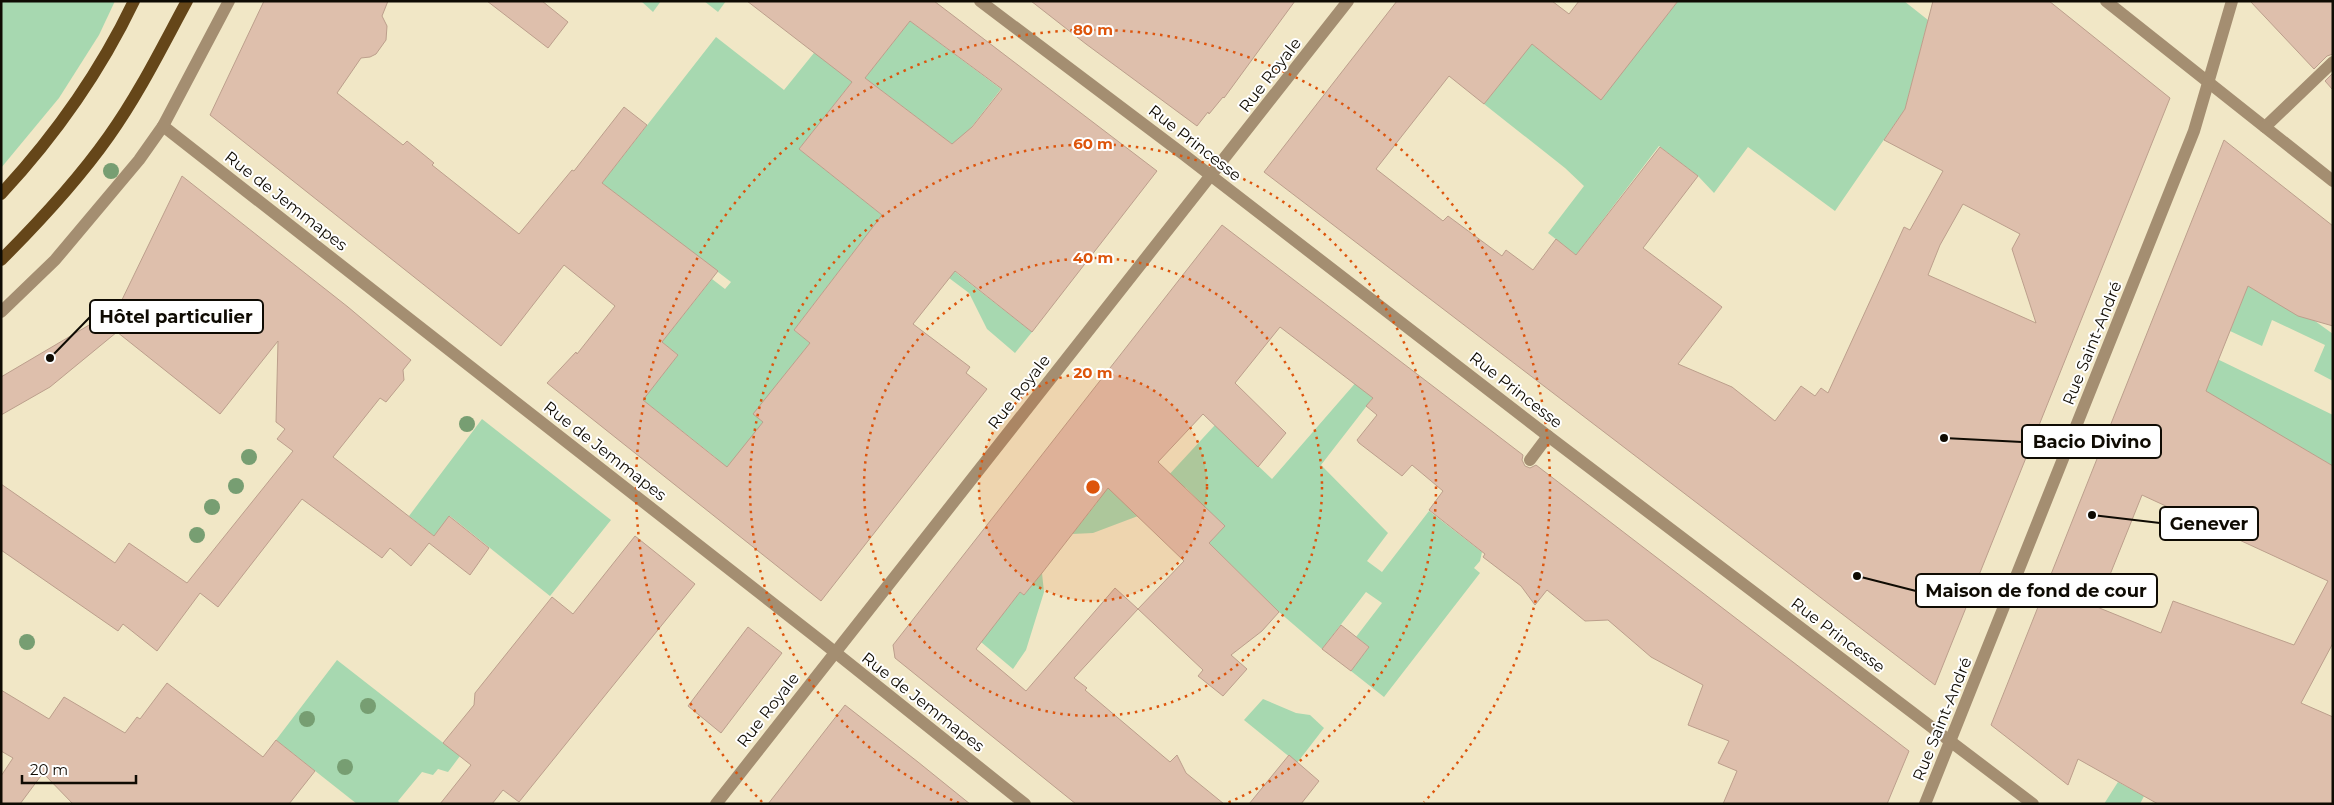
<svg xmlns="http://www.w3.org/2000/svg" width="2334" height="805" viewBox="0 0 2334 805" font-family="Montserrat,sans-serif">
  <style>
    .green { fill: #a7d8b0 }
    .building { fill: #debfac; stroke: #bc9f8c; fill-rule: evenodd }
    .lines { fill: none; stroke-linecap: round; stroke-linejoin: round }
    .minor { stroke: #a48e71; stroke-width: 12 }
    .major { stroke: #654619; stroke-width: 12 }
    .tree { fill: #779e72 }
    .ring { fill: none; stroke: #dd550c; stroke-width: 2.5; stroke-dasharray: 2.5 5 }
    .labels { text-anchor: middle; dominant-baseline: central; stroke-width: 4; stroke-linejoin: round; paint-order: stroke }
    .street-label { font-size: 16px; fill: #0f0b03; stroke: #fff }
    .centre { fill: #dd550c; stroke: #fff; stroke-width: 2.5 }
    .ring-label { font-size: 15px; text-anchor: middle; font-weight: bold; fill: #dd550c; stroke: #fff; stroke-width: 4; stroke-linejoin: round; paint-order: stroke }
    .leader { fill: none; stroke: #0f0b03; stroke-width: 2 }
    .callout-dot { fill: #0f0b03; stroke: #fff; stroke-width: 2 }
    .callout { fill: #fff; stroke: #0f0b03; stroke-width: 2 }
    .callout-label { font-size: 18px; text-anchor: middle; font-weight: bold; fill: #0f0b03 }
  </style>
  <rect width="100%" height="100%" fill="#f1e7c6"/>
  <!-- green -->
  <g class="green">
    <path d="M1,1H115L99,35L59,98L1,168Z"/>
    <path d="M641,1H661L653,12Z"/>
    <path d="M704,1H726L718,12Z"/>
    <path d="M1678,1H1904L1928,20L1905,109L1835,211L1748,147L1714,193L1698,176L1659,146L1576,255L1548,233L1584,186L1565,168L1484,104L1506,76L1503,21L1601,99Z"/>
    <path d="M910,21L1001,89L956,147L865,78Z"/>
    <path d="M716,37L784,90L822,43L859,73L799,149L882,215L794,330L810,343L754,414L763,422L730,491L715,457L643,400L678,355L662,342L712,279L725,289L731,282L602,183Z"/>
    <path d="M954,271L1032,332L1015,353L987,329L969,293L949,278Z"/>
    <path d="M2243,281L2315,321L2333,334V381L2314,371L2325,345L2272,320L2262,346L2230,331L2242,301Z"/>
    <path d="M2213,357L2333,415V466L2200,389Z"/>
    <path d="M1358,380L1376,394L1321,465L1388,533L1367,561L1382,572L1429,511L1482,552L1480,561L1474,568L1480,573L1384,697L1351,671L1369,647L1356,637L1382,603L1366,592L1322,649L1279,612L1209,543L1224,526L1186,488L1166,478L1215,425L1272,479Z"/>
    <path d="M482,419L611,520L550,596L450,516L434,536L409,516Z"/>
    <path d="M1124,460L1138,516L1093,533L1072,534L1096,504Z"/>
    <path d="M1042,573L1044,592L1026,650L1013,669L981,642L1020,592L1024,595Z"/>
    <path d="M337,660L460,756L448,772L438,769L433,775L422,772L398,801L401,804H357L276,740Z"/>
    <path d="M1263,699L1296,713L1310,715L1324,728L1297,763L1244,720Z"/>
    <path d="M2118,782L2144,796L2140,804H2104Z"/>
  </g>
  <!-- building -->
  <g class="building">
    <path d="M264,1H388L382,16L387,26L386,40L376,54L370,57L361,58L337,93L403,145L407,141L434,163L432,165L519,234L572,170L574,171L624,107L647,125L602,183L718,271L662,342L678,355L643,400L727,467L763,422L753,414L810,343L794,330L882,215L799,149L852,82L747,1H934L1157,171L1032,332L955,271L913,324L970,367L966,373L987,389L821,601L547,383L576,352L577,354L615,306L564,265L501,346L210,115ZM910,21L1002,89L972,127L952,144L865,78Z"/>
    <path d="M487,1H542L568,22L548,48Z"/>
    <path d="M1031,1H1295L1224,98L1223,97L1209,114L1208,112L1197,126L1086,44Z"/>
    <path d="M1397,1H1552L1569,14L1579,1H1678L1601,100L1532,44L1484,104L1449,76L1376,169L1443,221L1448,216L1502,256L1506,250L1533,270L1556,239L1576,255L1660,147L1698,176L1643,248L1722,307L1678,364L1732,387L1775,421L1801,386L1815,396L1821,388L1828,393L1904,227L1910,230L1943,171L1884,140L1905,109L1933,1H2049L2170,98L1935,685L1264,172ZM1963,204L2020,234L2012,249L2036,323L1928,275L1940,245Z"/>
    <path d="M2250,1H2333V54L2327,56L2314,69Z"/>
    <path d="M2333,73V90L2325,81Z"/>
    <path d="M2224,140L2333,226V326L2298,316L2248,286L2206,391L2333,466V643L2301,703L2333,717V804H2158L2078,759L2068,785L1991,725ZM2142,495L2328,581L2294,645L2173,601L2161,633L2097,607Z"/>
    <path d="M182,176L348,307L411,360L403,370L404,380L386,402L380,398L333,457L434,536L449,516L489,548L470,575L429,543L411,566L390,548L382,558L302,499L218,607L200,593L157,651L123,624L118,631L1,550V484L115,563L129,543L187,583L293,451L277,439L285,429L276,422L278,341L220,414L117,332L50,387L1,415V377L118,308Z"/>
    <path d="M1222,225L1523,455L1522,460L1525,466L1530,468L1536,465L1909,751L1887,804H1723L1737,771L1718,763L1729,741L1688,725L1703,685L1651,657L1608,620L1585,621L1547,590L1535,605L1521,586L1483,557L1485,554L1429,510L1443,491L1412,465L1402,476L1359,443L1357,440L1377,415L1366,406L1373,398L1280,327L1235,383L1286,433L1258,467L1203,414L1158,462L1225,526L1209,543L1279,612L1262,631L1231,655L1247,669L1223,696L1198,676L1203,670L1138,609L1074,678L1087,688L1085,690L1170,762L1177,755L1186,773L1224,804H1076L895,658L893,645ZM1108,488L1184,561L1138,609L1115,588L1026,691L976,649L1020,592L1024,595L1042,573Z"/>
    <path d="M635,536L695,584L519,802L503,790L492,804H440L471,765L443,743L474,705L475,693L552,597L573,614Z"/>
    <path d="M1341,625L1369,647L1351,671L1322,649Z"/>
    <path d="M748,627L782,653L721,733L688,706Z"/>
    <path d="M167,683L263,757L276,740L315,771L289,804H73L43,773L20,804H1V776L13,758L1,751V690L49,719L64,697L125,733L137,717L140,719Z"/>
    <path d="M845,705L918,762L970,804H768Z"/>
    <path d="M1289,755L1319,781L1301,804H1249Z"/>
  </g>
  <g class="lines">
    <!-- minor -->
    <g class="minor">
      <path d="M980,1L1183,154L1548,436L2033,804"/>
      <path d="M2106,1L2333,181"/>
      <path d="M163,126L821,641L1025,804"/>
      <path d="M2265,127L2333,62"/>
      <path d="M1,312L55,260L139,160L163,126L229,1"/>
      <path d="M1530,460L1548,436"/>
      <path d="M716,804L1348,1"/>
      <path d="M1925,804L2194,131L2232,1"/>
    </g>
    <!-- major -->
    <g class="major">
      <path d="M1,194C55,136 100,72 134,1"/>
      <path d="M1,260C39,222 78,180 109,136C139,94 162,47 187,1"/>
    </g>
  </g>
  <!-- trees -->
  <g class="tree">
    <circle cx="111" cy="171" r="8"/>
    <circle cx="467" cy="424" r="8"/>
    <circle cx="249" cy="457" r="8"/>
    <circle cx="236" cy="486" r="8"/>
    <circle cx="212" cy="507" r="8"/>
    <circle cx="197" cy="535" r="8"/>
    <circle cx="27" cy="642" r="8"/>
    <circle cx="368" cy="706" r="8"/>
    <circle cx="307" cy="719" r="8"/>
    <circle cx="345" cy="767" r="8"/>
  </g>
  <!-- distance rings -->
  <circle cx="1093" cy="487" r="114" fill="#dd550c" fill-opacity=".12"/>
  <g class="ring">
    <circle cx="1093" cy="487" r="114"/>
    <circle cx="1093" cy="487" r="229"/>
    <path d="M959 803A343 343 0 1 1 1227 803"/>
    <path d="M762 802A457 457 0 1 1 1424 802"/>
  </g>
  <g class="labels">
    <!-- street labels -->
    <g class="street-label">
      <text transform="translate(1270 75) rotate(-52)">Rue Royale</text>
      <text transform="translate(1195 143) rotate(38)">Rue Princesse</text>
      <text transform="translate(286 201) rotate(38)">Rue de Jemmapes</text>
      <text transform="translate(2092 343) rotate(-68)">Rue Saint-André</text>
      <text transform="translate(1516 390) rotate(38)">Rue Princesse</text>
      <text transform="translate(1019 392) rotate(-52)">Rue Royale</text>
      <text transform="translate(605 451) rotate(38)">Rue de Jemmapes</text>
      <text transform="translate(1838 635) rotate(37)">Rue Princesse</text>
      <text transform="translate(923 702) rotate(38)">Rue de Jemmapes</text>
      <text transform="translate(768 710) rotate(-52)">Rue Royale</text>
      <text transform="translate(1942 719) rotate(-68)">Rue Saint-André</text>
    </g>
  </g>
  <circle cx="1093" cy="487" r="8" class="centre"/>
  <g class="ring-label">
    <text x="1093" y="35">80 m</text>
    <text x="1093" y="149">60 m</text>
    <text x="1093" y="263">40 m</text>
    <text x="1093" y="378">20 m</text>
  </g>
  <!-- callouts -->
  <path class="leader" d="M50 358L90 317M1944 438L2022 442M2092 515L2160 523M1857 576L1916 591"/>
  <g class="callout-dot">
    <circle cx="50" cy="358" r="5"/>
    <circle cx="1944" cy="438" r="5"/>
    <circle cx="2092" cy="515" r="5"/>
    <circle cx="1857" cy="576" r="5"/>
  </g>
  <g class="callout">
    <rect x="90" y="300" width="173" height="33" rx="5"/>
    <rect x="2022" y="425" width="139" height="33" rx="5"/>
    <rect x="2160" y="507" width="98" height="33" rx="5"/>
    <rect x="1916" y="574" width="241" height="33" rx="5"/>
  </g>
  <g class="callout-label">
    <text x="176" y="323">Hôtel particulier</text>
    <text x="2092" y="448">Bacio Divino</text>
    <text x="2209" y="530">Genever</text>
    <text x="2036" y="597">Maison de fond de cour</text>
  </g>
  <!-- border -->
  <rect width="2334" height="805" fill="none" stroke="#0f0b03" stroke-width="5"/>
  <!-- scale -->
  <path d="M22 775v8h114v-8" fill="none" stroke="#0f0b03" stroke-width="2.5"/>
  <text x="30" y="775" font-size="15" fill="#0f0b03" stroke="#ffffff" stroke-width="4" paint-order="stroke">20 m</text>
</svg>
